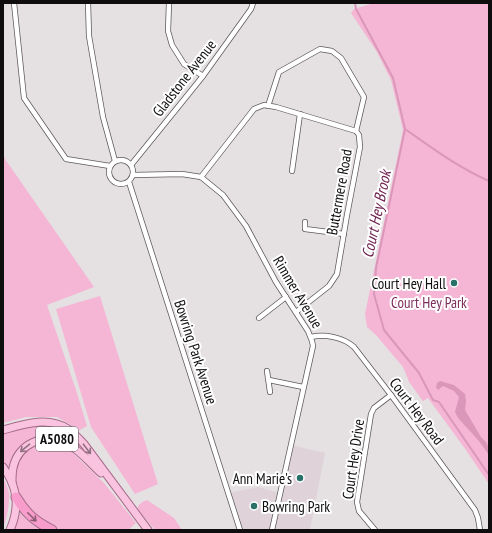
<svg xmlns="http://www.w3.org/2000/svg" width="492" height="533" viewBox="0 0 492 533" font-family="'PT Sans Narrow',sans-serif">
  <style>
    .built { fill: #dfd3d9 }
    .green { fill: #f5b6d5 }
    .water { fill: #db97b9 }
    .lines { fill: none; stroke-linecap: round; stroke-linejoin: round }
    .stream { stroke: #db97b9; stroke-width: 2 }
    .minor-casing { stroke: #5d595b; stroke-width: 6 }
    .primary-casing { stroke: #a66a89; stroke-width: 9 }
    .motorway-casing { stroke: #a66a89; stroke-width: 11 }
    .minor { stroke: #fff; stroke-width: 4.5 }
    .primary { stroke: #fac4e0; stroke-width: 7 }
    .motorway { stroke: #f79ccb; stroke-width: 9 }
    .oneway { stroke: #907282 }
    .oneway2 { stroke: #8f5c76 }
    .poi-dot { fill: #287068; stroke: #fff; stroke-width: 1.5 }
    .labels { text-anchor: middle; dominant-baseline: central; stroke-width: 4; stroke-linejoin: round; paint-order: stroke }
    .shield { fill: #fff; stroke: #575656; stroke-width: 1 }
    .shield-label { font-size: 14px; font-weight: bold; fill: #0f0d0e }
    .street-label { font-size: 15px; fill: #0f0d0e; stroke: #fff }
    .poi-label { font-size: 15px; fill: #0f0d0e; stroke: #fff; text-anchor: end }
    .park-label { font-size: 15px; fill: #7e2e5c; stroke: #fff }
    .water-label { font-size: 16px; font-style: italic; fill: #702250; stroke: #fff }
  </style>
  <rect width="100%" height="100%" fill="#e5e0e2"/>
  <!-- built -->
  <path class="built" d="M291,445L325,453L310,530H240L228,493L258,487L280,493Z"/>
  <!-- green -->
  <g class="green">
    <path d="M374,3H489V484L466,450L428,398L423,401L409,382L406,374L403,367L376,335L367,327L365,314L403,130L391,80L377,52L351,13L354,9Z"/>
    <path d="M3,153L5,159L94,287L47,305L77,393L87,426L78,431L71,425L57,417H26L3,423Z"/>
    <path d="M100,296L158,484L135,494L91,427L56,309Z"/>
    <path d="M37,426C41,426 46,426 50,427C66,429 78,443 87,455L43,436C30,438 20,444 13,456C11,460 10,464 8,468L3,462V433L18,429Z"/>
    <path d="M42,443L58,444L65,447L72,452L104,483L136,523L128,530H61L40,521L22,500L18,489L15,477L16,467L19,460L27,449L34,445Z"/>
    <path d="M3,478C5,482 8,488 9,493C10,502 7,519 3,528Z"/>
    <path d="M147,500L174,518L182,530H155L137,509C139,504 141,502 147,500Z"/>
    <path d="M18,511C26,520 32,525 42,530H13Z"/>
  </g>
  <!-- water -->
  <path class="water" d="M440,381L454,385L465,394L466,401L465,410L481,437L486,442L489,448V455L478,440L458,418L455,412L459,397L454,391L443,386L438,390L436,387L437,383Z"/>
  <g class="lines">
    <!-- stream -->
    <g class="stream">
      <path d="M355,3L356,9L393,78L405,129L376,268L374,294L384,330L419,373L433,400L439,402L489,475"/>
      <path d="M405,129C432,148 459,168 489,181"/>
    </g>
    <defs>
      <g id="minor">
        <path d="M14,3L24,98L66,159L110,166"/>
        <path d="M88,3L89,36L103,117L115,161"/>
        <path d="M169,3L168,31L172,45L184,64L203,76"/>
        <path d="M268,106L279,72L320,49L332,51L341,58L364,97L356,131"/>
        <circle cx="121" cy="172" r="12"/>
        <path d="M131,165L178,107L203,76L251,9L253,3"/>
        <path d="M292,171L300,114"/>
        <path d="M133,175L182,174L201,177L223,195L246,226L276,282L308,331L312,341L313,346L272,530"/>
        <path d="M201,177L254,109L264,105L276,107L356,131L359,135L360,147L347,215L337,274L329,286L296,312"/>
        <path d="M129,182L240,530"/>
        <path d="M305,222V229L344,234"/>
        <path d="M259,318L286,297"/>
        <path d="M311,337C325,334 343,337 354,347L391,395L475,510L478,518L480,530"/>
        <path d="M267,371L270,392"/>
        <path d="M269,380L303,387"/>
        <path d="M375,530L359,511L357,502L371,414L374,408L391,395"/>
      </g>
      <g id="primary">
        <path d="M3,430C24,424 48,416 68,429C74,433 79,439 84,444L148,530"/>
        <path d="M3,467C18,487 20,507 10,530"/>
        <path d="M12,483C12,478 12,473 13,468C18,444 44,432 66,443C79,449 90,463 101,473"/>
      </g>
      <path id="motorway" d="M16,497C26,514 35,521 52,530"/>
    </defs>
    <!-- minor casing -->
    <use href="#minor" class="minor-casing"/>
    <!-- primary casing -->
    <use href="#primary" class="primary-casing"/>
    <!-- motorway casing -->
    <use href="#motorway" class="motorway-casing"/>
    <!-- minor -->
    <use href="#minor" class="minor"/>
    <!-- primary -->
    <use href="#primary" class="primary"/>
    <!-- motorway -->
    <use href="#motorway" class="motorway"/>
  </g>
  <!-- one-way arrows -->
  <defs><path id="oneway-shaft" d="M-6 0H5M1.5-3L5.5 0L1.5 3" fill="none" stroke-width="1.6" stroke-linecap="round" stroke-linejoin="round"/></defs>
  <g class="oneway">
    <use href="#oneway-shaft" transform="translate(25 448) rotate(140)"/>
    <use href="#oneway-shaft" transform="translate(87 449) rotate(53)"/>
  </g>
  <use class="oneway2" href="#oneway-shaft" transform="translate(32 517) rotate(45)"/>
  <!-- markers -->
  <g class="poi-dot">
    <circle cx="454" cy="283" r="4"/>
    <circle cx="300" cy="478" r="4"/>
    <circle cx="254" cy="506" r="4"/>
  </g>
  <g class="labels">
    <!-- shield labels -->
    <rect class="shield" x="36" y="427" width="42" height="24" rx="3"/>
    <g class="shield-label">
      <text x="57" y="439">A5080</text>
    </g>
    <!-- street labels -->
    <g class="street-label">
      <text transform="translate(184 78) rotate(-52)">Gladstone Avenue</text>
      <text transform="translate(339 192) rotate(-80)">Buttermere Road</text>
      <text transform="translate(298 292) rotate(59)">Rimmer Avenue</text>
      <text transform="translate(196 352) rotate(72)">Bowring Park Avenue</text>
      <text transform="translate(417 411) rotate(53)">Court Hey Road</text>
      <text transform="translate(353 459) rotate(-82)">Court Hey Drive</text>
    </g>
    <!-- poi labels -->
    <g class="poi-label">
      <text x="446" y="283">Court Hey Hall</text>
      <text x="292" y="478">Ann Marie's</text>
      <text x="262" y="506" text-anchor="start">Bowring Park</text>
    </g>
    <!-- park labels -->
    <g class="park-label">
      <text x="429" y="302">Court Hey Park</text>
    </g>
    <!-- water labels -->
    <g class="water-label">
      <text transform="translate(376 214) rotate(-78)">Court Hey Brook</text>
    </g>
  </g>
  <!-- border -->
  <rect width="492" height="533" fill="none" stroke="#0f0d0e" stroke-width="8"/>
</svg>
